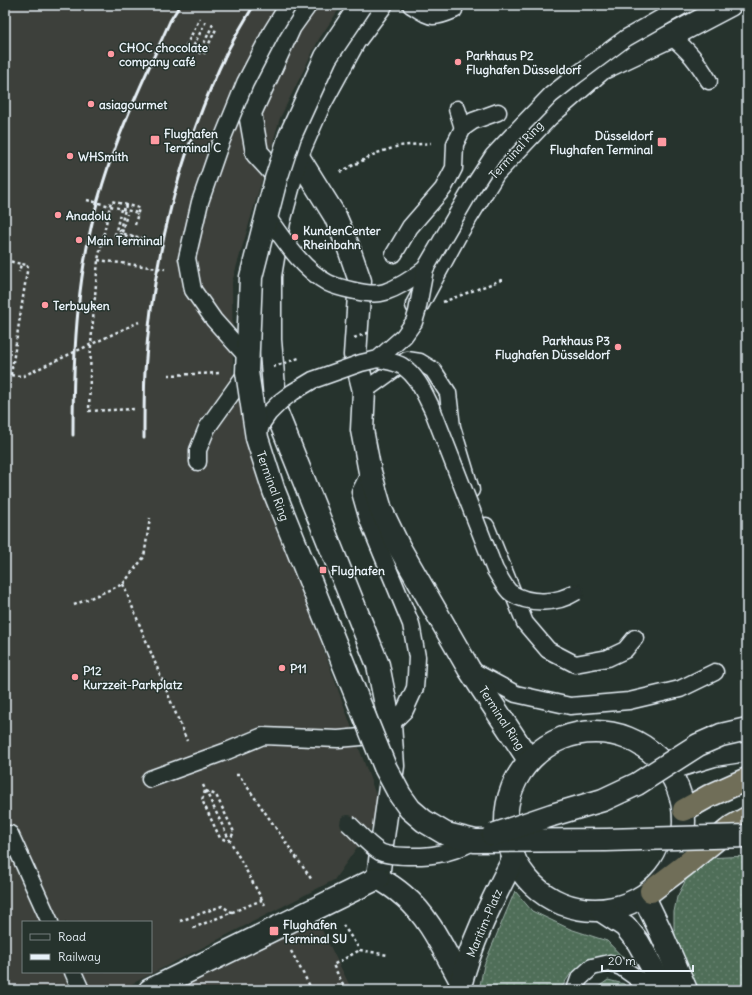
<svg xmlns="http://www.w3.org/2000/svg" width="752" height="995" viewBox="0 0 752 995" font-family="Delius,sans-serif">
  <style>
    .built { fill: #3c413a; fill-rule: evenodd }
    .grass { fill: url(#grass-dots); stroke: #9cb0a8 }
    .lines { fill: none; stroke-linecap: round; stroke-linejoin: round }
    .lane-casing { stroke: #e8f1f8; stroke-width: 19 }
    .street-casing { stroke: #e8f1f8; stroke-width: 25 }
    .highway-casing { stroke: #e8f1f8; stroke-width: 25 }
    .path { stroke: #e8f1f8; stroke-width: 2.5; stroke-dasharray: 3 3; stroke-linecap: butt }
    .lane { stroke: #26332d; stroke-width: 16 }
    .street { stroke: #26332d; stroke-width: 22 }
    .highway { stroke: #706e59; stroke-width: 22 }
    .rail { stroke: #e8f1f8; stroke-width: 3 }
    .lane-bridge-casing { stroke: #e8f1f8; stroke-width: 19; stroke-linecap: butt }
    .street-bridge-casing { stroke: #e8f1f8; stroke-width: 25; stroke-linecap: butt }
    .path-bridge { stroke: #e8f1f8; stroke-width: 2.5; stroke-dasharray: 3 3; stroke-linecap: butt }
    .lane-bridge { stroke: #26332d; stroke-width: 16 }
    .street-bridge { stroke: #26332d; stroke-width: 22 }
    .poi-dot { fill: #ff9aa2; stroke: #26332d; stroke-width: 1.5 }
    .labels { text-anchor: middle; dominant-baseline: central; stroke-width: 3; stroke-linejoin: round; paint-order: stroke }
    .poi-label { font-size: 12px; font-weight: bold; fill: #e8f1f8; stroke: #26332d; text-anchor: start }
    .street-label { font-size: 12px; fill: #e8f1f8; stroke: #26332d }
  </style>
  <defs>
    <pattern id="grass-dots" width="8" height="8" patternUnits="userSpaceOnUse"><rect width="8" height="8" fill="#4f6e58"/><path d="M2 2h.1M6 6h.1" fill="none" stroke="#688371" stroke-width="1.8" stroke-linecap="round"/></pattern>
  </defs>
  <rect width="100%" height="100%" fill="#26332d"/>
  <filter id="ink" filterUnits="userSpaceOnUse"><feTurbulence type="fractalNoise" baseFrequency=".025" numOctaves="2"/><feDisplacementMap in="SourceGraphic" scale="8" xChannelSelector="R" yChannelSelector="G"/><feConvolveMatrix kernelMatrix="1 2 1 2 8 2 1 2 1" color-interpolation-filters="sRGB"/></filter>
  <g filter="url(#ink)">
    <!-- built -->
    <g class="built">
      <path d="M5,5H342L319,39L280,118L232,282L233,372L298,578L382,812L334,880L120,990H5ZM23,922H151V972H23Z"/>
      <path d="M315,916L352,990H170Z"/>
    </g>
    <!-- grass -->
    <g class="grass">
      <path d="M747,856V990H693L677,951L674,927V912L677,897L689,874L706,858Z"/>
      <path d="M515,891L532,911L570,929L607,941L631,966L603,956L571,973L560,990H479L484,965Z"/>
      <path d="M608,980L624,984L628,990H594Z"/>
    </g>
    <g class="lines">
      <defs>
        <g id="lane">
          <path d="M411,5C431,17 431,20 454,10"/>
          <path d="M671,36C689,51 697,61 709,81"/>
          <path d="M457,109L463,128"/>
          <path d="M394,254L410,227L443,189L454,168L455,144L463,128L473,121L498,112"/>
          <path d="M364,391L407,360L420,362L433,370L448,393L452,427L471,490"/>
          <path d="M198,462V450L207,428L247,372"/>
          <path d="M486,526L525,623L548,650L575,664L608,658L625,650L635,638"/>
          <path d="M471,670L516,694L570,706L629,701L680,689L715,672"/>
          <path d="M150,779L227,751L263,736L338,739L361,737L378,732L390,725L405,710L415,688L416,676L417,657L411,624L368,520L360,492L370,472"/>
          <path d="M10,834L50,922"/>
          <path d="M73,972L81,990"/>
          <path d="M575,990L579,979L592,967L610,963L621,967L638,979L644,990"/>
        </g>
        <g id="street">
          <path d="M297,155L335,216L348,246L360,281L355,355L364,391L362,430L370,472L381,510L399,547L469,669L529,760"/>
          <path d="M288,187L257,153L250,113L290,26L305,5"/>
          <path d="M417,305L455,235L494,172L548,115L601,69L671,36L730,5"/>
          <circle cx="595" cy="821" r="89"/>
          <path d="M668,769L714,755L747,750"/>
          <path d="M378,878L382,844L393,766L390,725L378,665L276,411L270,340V276L279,222L297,155L318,107L354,41L381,5"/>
          <path d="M378,878C387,883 396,889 404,896C430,917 445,953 461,981"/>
          <path d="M644,897L659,928L686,990"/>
          <path d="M602,911L625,926L638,942L665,990"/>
          <path d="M150,990L378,878"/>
          <path d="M459,990C470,944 492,901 514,858"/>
        </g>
        <g id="highway">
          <path d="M684,810L709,796L747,779"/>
          <path d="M651,891L684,866L733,826L747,818"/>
        </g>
      </defs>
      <!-- lane casing -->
      <use href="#lane" class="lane-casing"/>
      <!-- street casing -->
      <use href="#street" class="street-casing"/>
      <!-- highway casing -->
      <use href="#highway" class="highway-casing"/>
      <!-- path -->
      <g class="path">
        <path d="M186,46L200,18"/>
        <path d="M191,51L206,21"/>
        <path d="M199,54L213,24"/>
        <path d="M204,54L217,27"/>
        <path d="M340,172L377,153L399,146L431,143"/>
        <path d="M87,200L138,213L137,215"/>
        <path d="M126,205L119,234L140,239L139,244L123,240L125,234L142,238L139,245L120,240L127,214"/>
        <path d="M121,209L115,235L122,236"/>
        <path d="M135,225L139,208L111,201L98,260L91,344L89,411L135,409"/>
        <path d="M5,260L21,264"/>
        <path d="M98,260L165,269"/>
        <path d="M5,375L23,376L139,322"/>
        <path d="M11,375L28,265L21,264L19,272"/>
        <path d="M123,584L187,741"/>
        <path d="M74,605L123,584L144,557L150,518"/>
        <path d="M236,775H239L312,880"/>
        <path d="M203,785L227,835L265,905"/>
        <path d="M205,791L202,800L220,838L229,841"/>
        <path d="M206,791L216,795L234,832L229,841"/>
        <path d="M180,921L222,906L233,913"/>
        <path d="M343,925L360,950L388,955"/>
        <path d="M193,928L262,900"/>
        <path d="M291,951L312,990"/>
        <path d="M346,990L333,965L360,950"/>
      </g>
      <!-- lane -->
      <use href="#lane" class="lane"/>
      <!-- street -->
      <use href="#street" class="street"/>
      <!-- highway -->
      <use href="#highway" class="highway"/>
      <!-- rail -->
      <g class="rail">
        <path d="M73,435C73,351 77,264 103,183C120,127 146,75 170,21L180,5"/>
        <path d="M144,438C144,415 144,393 145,371C152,261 180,149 228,50C236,35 245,20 254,5"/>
      </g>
      <defs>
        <g id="lane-bridge">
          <path d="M266,215C284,240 301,268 328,283C336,287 346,289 355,291C364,293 376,295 385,292C400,287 413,278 425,269"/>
          <path d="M248,358L214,320L193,290L187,258L200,202L219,147L245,83L272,31L288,5"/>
          <path d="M378,359C385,361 396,362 402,366C418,376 425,395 433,411L495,570C499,576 506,590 511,593C530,605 557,604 576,592"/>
          <path d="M257,437L262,423L269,413L281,401L293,392L313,380L361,363L378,359L404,336L414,322L417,312L425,269L471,190L493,156L522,125L551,95L575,76L626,38L684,5"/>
          <path d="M348,823C358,832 368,845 380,852C389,857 426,857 438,854C451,852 463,847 475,841"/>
        </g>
        <g id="street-bridge">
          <path d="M361,5L326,57L290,136L276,179L251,277L247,372L257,438L274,491L385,767L400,795L410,809L424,821L446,834L475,841L606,840L747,836"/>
          <path d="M493,835L552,815L603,800L637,784L698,745L721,735L747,729"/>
        </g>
      </defs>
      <!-- lane-bridge casing -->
      <use href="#lane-bridge" class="lane-bridge-casing"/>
      <!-- street-bridge casing -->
      <use href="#street-bridge" class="street-bridge-casing"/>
      <!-- path-bridge -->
      <g class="path-bridge">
        <path d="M443,302L504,279"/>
        <path d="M354,338L370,332"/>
        <path d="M273,367L299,358"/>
        <path d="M168,375L221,373"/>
      </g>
      <!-- lane-bridge -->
      <use href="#lane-bridge" class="lane-bridge"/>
      <!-- street-bridge -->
      <use href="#street-bridge" class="street-bridge"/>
    </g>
  </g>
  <!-- markers -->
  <g class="poi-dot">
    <circle cx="111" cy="54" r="4"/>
    <circle cx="458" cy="62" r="4"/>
    <circle cx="91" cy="104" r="4"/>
    <rect x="150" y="135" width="10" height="10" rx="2"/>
    <rect x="657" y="137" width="10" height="10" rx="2"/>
    <circle cx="70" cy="156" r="4"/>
    <circle cx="58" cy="215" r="4"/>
    <circle cx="295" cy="237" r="4"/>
    <circle cx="79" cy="240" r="4"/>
    <circle cx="45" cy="305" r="4"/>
    <circle cx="618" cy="347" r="4"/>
    <rect x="319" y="566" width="8" height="8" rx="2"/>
    <circle cx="282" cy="668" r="4"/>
    <circle cx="75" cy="677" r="4"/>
    <rect x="269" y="926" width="10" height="10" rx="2"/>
  </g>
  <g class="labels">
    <!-- poi labels -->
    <g class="poi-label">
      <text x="119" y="47">CHOC chocolate<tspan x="119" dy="14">company café</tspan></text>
      <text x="466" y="55">Parkhaus P2<tspan x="466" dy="14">Flughafen Düsseldorf</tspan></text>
      <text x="99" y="104">asiagourmet</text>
      <text x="164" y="133">Flughafen<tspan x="164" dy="14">Terminal C</tspan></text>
      <text x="653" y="135" text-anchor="end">Düsseldorf<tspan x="653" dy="14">Flughafen Terminal</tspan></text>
      <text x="78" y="156">WHSmith</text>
      <text x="66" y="215">Anadolu</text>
      <text x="303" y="230">KundenCenter<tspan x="303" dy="14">Rheinbahn</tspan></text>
      <text x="87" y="240">Main Terminal</text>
      <text x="53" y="305">Terbuyken</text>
      <text x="610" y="340" text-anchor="end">Parkhaus P3<tspan x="610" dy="14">Flughafen Düsseldorf</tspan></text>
      <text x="331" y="570">Flughafen</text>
      <text x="290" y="668">P11</text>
      <text x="83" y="670">P12<tspan x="83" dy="14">Kurzzeit-Parkplatz</tspan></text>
      <text x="283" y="924">Flughafen<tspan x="283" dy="14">Terminal SU</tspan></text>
    </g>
    <!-- street labels -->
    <g class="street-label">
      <text transform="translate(516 150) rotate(-48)">Terminal Ring</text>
      <text transform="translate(273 486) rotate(70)">Terminal Ring</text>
      <text transform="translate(502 718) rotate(57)">Terminal Ring</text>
      <text transform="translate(484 923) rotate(-67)">Maritim-Platz</text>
    </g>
  </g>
  <!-- margin -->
  <rect width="752" height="995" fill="none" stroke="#26332d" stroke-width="20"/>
  <rect x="10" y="10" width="732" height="975" fill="none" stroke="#e8f1f8" stroke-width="1.5" filter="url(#ink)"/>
  <!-- legend -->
  <rect x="22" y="921" width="130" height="52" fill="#26332d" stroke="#747f7e"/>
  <rect x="30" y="934" width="20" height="6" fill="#26332d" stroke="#747f7e"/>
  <text x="58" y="941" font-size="12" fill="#e8f1f8">Road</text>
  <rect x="30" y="954" width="20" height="6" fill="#e8f1f8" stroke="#747f7e"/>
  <text x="58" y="961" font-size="12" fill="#e8f1f8">Railway</text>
  <!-- scale -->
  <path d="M602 965v6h91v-6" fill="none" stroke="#e8f1f8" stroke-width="2"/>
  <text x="608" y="965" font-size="12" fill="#e8f1f8" stroke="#26332d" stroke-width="3" paint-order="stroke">20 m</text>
</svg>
